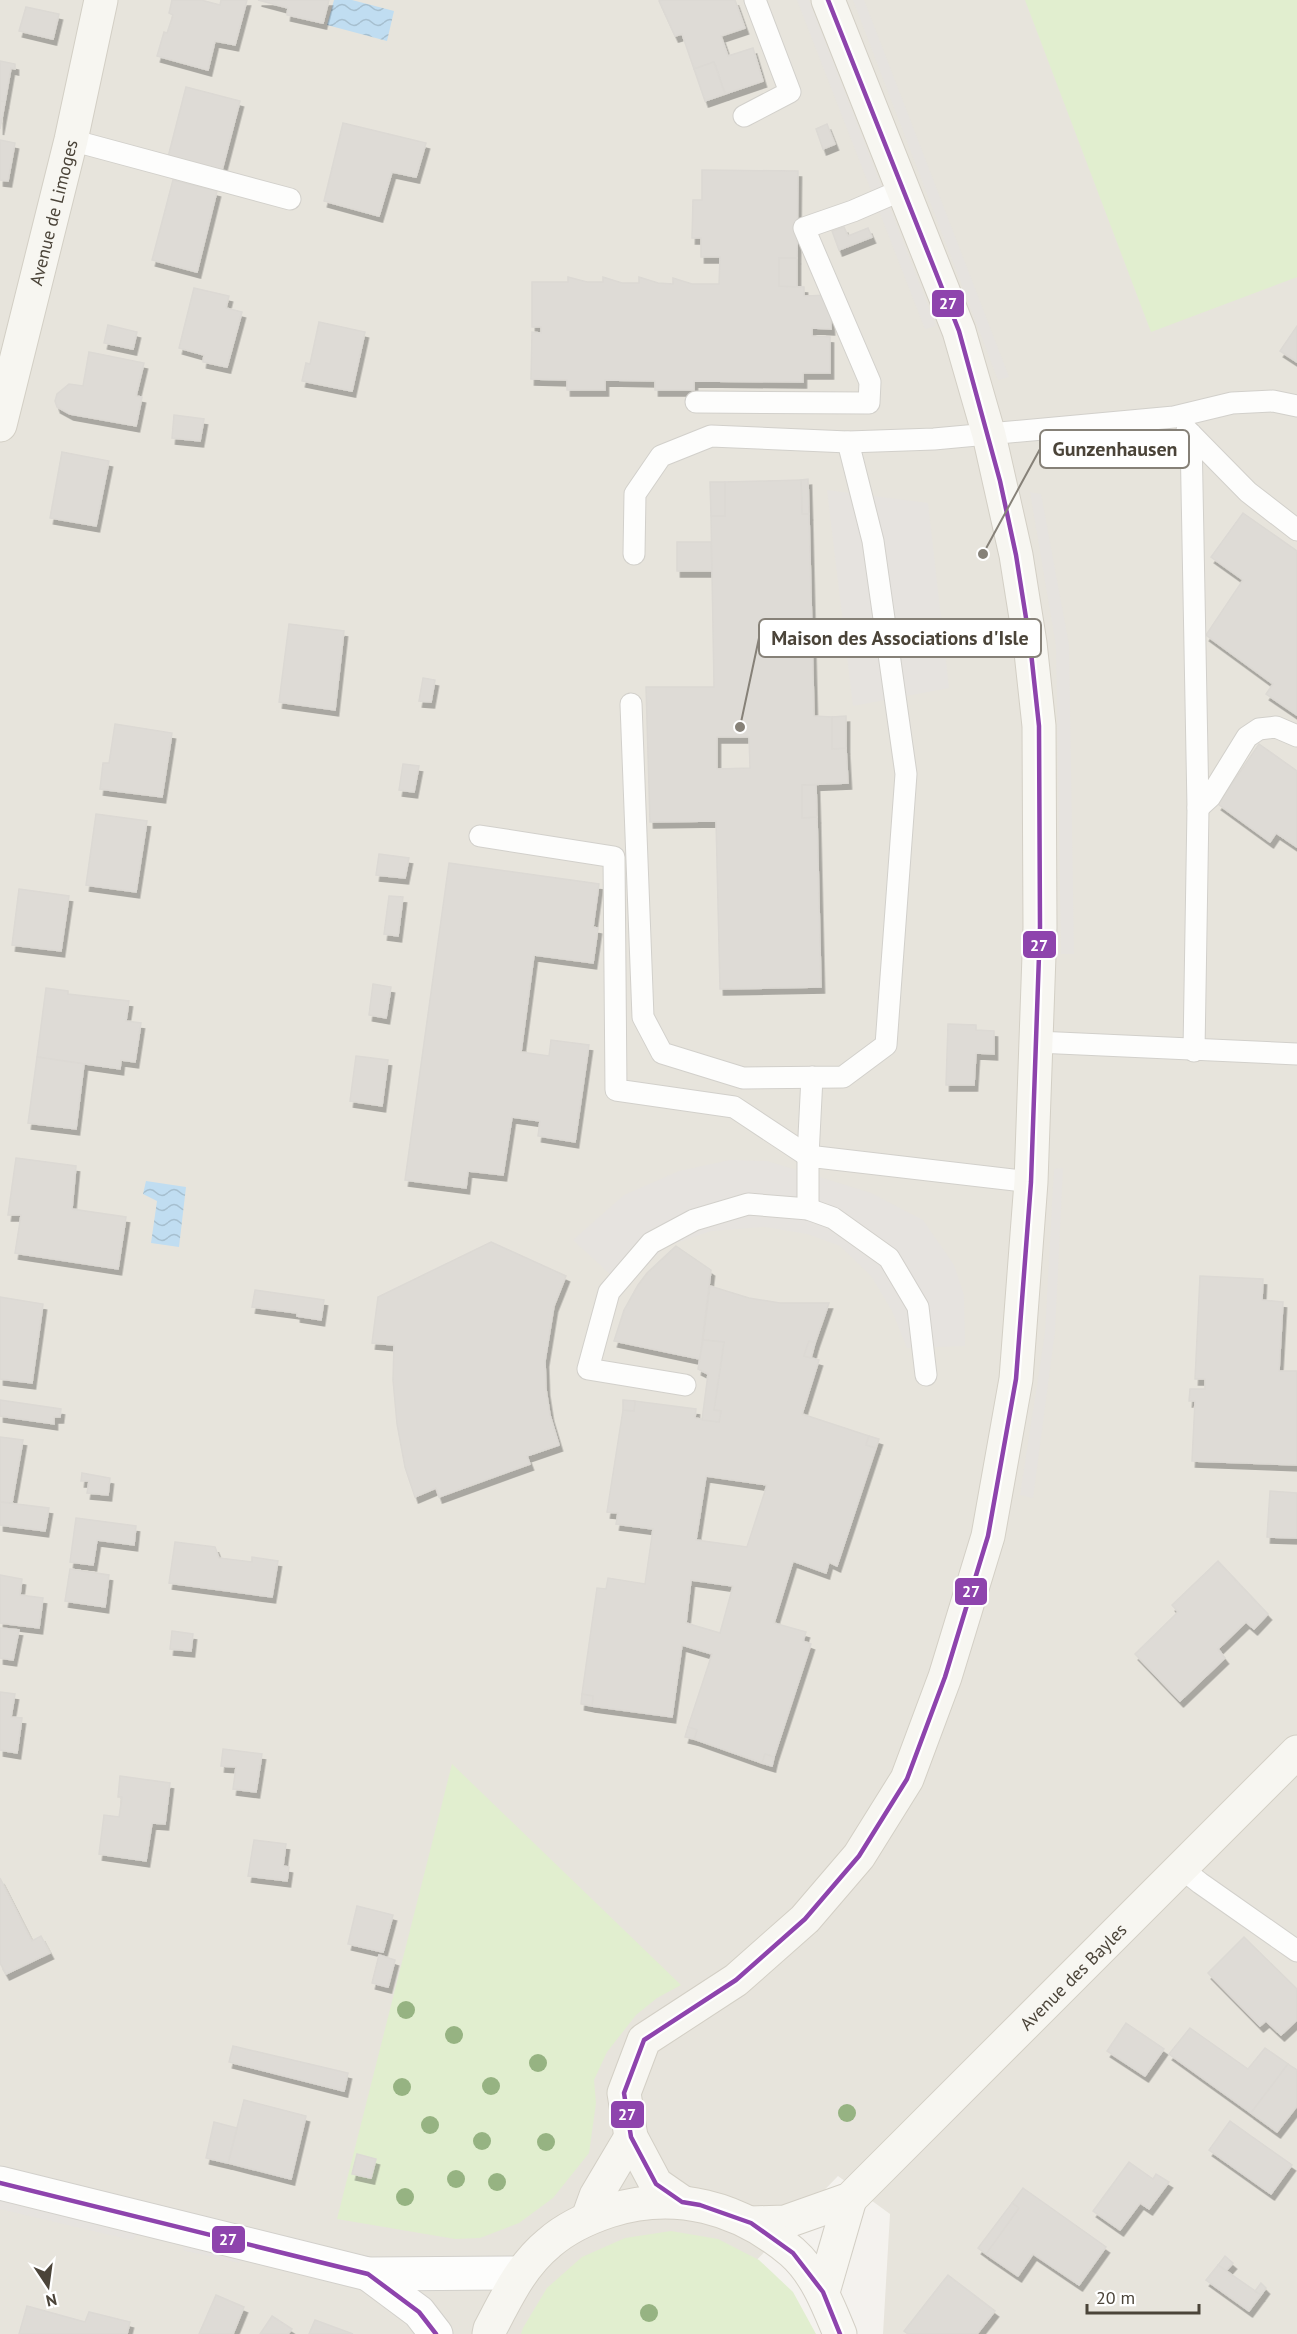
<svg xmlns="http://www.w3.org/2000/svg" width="1297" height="2334" viewBox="0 0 1297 2334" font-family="'PT Sans',sans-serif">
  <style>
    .residential { fill: #e7e4dc }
    .green { fill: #e1eecf }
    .parking { fill: #e6e3df }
    .water { fill: url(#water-waves) }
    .building { fill: #dedbd6; stroke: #dcd9d4; stroke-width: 1.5; fill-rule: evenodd; filter: url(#shadow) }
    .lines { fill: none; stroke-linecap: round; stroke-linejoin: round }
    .service-casing { stroke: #d2d0cb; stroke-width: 23 }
    .tertiary-casing { stroke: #d2d0cb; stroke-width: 35 }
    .secondary-casing { stroke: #d3cfc5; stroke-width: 35 }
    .service { stroke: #fdfdfc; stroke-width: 21 }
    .tertiary { stroke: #fdfdfc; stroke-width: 33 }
    .secondary { stroke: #f7f6f1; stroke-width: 33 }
    .bus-1-casing { stroke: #fff; stroke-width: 9 }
    .bus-1 { stroke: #8e44ad; stroke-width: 4.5 }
    .tree { fill: #96b382 }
    .labels { text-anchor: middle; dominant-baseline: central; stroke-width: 6; stroke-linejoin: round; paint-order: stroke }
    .street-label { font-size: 18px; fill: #4b4439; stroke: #fff }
    .leader { fill: none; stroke: #868178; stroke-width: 2 }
    .callout-dot { fill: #868178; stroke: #fff; stroke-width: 2 }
    .callout { fill: #fff; stroke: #868178; stroke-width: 2 }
    .callout-label { font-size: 20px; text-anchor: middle; font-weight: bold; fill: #4b4439 }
    .line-badge { stroke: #fff; stroke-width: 2 }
    .badge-label { font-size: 16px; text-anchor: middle; font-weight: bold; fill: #fff }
  </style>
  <defs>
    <pattern id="water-waves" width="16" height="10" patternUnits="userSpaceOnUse" patternTransform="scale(1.5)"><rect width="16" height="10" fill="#c0ddf1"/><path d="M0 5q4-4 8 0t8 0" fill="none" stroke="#a6bfcf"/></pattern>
    <filter id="shadow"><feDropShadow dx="3.5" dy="6" stdDeviation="0" flood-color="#0004"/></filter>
  </defs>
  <rect width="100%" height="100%" fill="#f4f2ee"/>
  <!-- residential -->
  <path class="residential" d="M0,0H1297V2334H883L890,2214L838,2176L685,2334H0Z"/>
  <!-- green -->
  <g class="green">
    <path d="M1025,0H1297V277L1151,332Z"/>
    <path d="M452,1764L681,1985L657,1998L636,2015L607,2052L594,2080L596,2103L589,2153L553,2198L519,2223L480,2238L455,2239L337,2219Z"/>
    <path d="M671,2231L718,2239L759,2260L793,2292L816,2334H521L523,2328L547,2288L582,2257L625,2238Z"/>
  </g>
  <!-- parking -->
  <g class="parking">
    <path d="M797,0H809L936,326L925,329Z"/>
    <path d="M853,0H864L1009,377L998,380Z"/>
    <path d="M827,490L928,503L949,688L853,706Z"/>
    <path d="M1030,492L1041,494L1069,645L1074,954H1061L1056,646Z"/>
    <path d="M730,1160L767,1161L871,1193L923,1220L954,1265L964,1295L965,1346L907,1348L892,1311L871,1276L840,1246L807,1234L765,1227L711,1231L665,1247L625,1288L573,1240L624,1195L679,1171Z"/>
    <path d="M1063,1168L1055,1331L1033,1498L1020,1495L1045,1333L1054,1169Z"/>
    <path d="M0,2198L141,2232L131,2240L0,2209Z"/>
    <path d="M179,2241L244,2253L239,2263L185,2251Z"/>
  </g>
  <!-- water -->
  <g class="water">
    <path d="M334,0H352L394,11L387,41L327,25Z"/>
    <path d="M146,1181L186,1187L179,1247L151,1243L157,1201L143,1194Z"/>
  </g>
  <!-- building -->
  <g class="building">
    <path d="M172,0H201L220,5L221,0H247L235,45L215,41L208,70L157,56L164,32L167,33L173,15L169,13Z"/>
    <path d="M258,0H329L323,23L287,15L288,8Z"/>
    <path d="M663,0H735L745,28L721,36L728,56L753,48L763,81L725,94L714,62L694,69L682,34L675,36L659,1Z"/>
    <path d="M26,7L59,14L53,39L19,31Z"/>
    <path d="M0,61L15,64V69L11,68L5,102L0,101Z"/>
    <path d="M714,62L725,94L705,101L694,69Z"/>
    <path d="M186,87L240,101L222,170L168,157Z"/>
    <path d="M0,101L5,102L0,129Z"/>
    <path d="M343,123L426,143L416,177L392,172L379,216L324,201Z"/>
    <path d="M827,124L835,144L823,149L816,129Z"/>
    <path d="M0,140L15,143L8,181L0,180Z"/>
    <path d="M702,170L798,171L797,258H779V286L804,287V296L830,295L831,329L812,328V336L830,337V373H803V382L694,381V390H655V381L605,380V390H567V380L531,379L532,332L541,333V327H532V282H568V277L587,282H603V277L622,283H639V277L658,283L673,284V278L692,284H719L720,257H701V238H692L693,200H702Z"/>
    <path d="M173,180L217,191L197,272L152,260Z"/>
    <path d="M844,227L848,236L868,228L872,237L839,250L832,231Z"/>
    <path d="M779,258H797V287L779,286Z"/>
    <path d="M194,288L229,296L226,308L242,312L227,367L203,362L204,355L179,348Z"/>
    <path d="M319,322L365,332L352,391L302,381L306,363L310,364Z"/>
    <path d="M108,325L137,332L133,349L104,343Z"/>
    <path d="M1297,326V362L1280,351Z"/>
    <path d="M89,352L144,363L136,396L142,397L136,426L70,414L57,407L55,401L57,394L69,384L83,386Z"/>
    <path d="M174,415L204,419L200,441L172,438Z"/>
    <path d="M62,452L109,461L96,526L50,518Z"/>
    <path d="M808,479L809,514H802L801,480Z"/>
    <path d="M801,480L802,514H809L814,716L832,717V749L846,748L848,783L802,785V818L817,817L821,987L720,989L716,821L650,822L646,687H714L711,516H725V482ZM717,737H749L750,768L717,769Z"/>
    <path d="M710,482H725V516H711Z"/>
    <path d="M1243,513L1297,551V715L1266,694L1273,684L1206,635L1243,580L1211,557Z"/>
    <path d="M677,542H711L712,571H677Z"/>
    <path d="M289,624L344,631L335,710L279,702Z"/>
    <path d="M423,678L435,680L431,702L419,701Z"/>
    <path d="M846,716V748L832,749V717Z"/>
    <path d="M115,724L172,733L162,797L100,789L103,763H109Z"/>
    <path d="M1259,744L1297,771V847L1276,833L1270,842L1218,804Z"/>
    <path d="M403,764L419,766L414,792L399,790Z"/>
    <path d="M802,785H816L817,817L802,818Z"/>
    <path d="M96,814L147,821L136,892L86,885Z"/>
    <path d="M379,854L409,858L405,878L376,875Z"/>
    <path d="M449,863L599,884L593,927L598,928L593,963L534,955L521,1052L549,1056L551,1040L589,1045L575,1142L538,1136L540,1121L512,1117L503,1175L468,1171L466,1188L405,1180Z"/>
    <path d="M19,889L69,896L61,951L12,945Z"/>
    <path d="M389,896L403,897L398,936L384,934Z"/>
    <path d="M373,984L391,987L386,1018L369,1015Z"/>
    <path d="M46,988L68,991V994L129,1001L126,1021L141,1023L135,1062L121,1060L120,1069L37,1057Z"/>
    <path d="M948,1024L976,1025V1030L994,1031V1054L976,1053L974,1085H946Z"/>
    <path d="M356,1056L388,1060L382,1106L350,1101Z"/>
    <path d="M37,1057L84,1064L76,1129L28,1123Z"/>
    <path d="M16,1158L76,1166L72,1209L126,1217L118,1269L15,1253L21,1215H8Z"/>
    <path d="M491,1242L566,1276L554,1306L545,1361L546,1389L550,1415L559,1445L527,1456L530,1464L439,1497L436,1488L415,1497L405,1467L397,1424L393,1380L394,1345L372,1343L378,1297Z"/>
    <path d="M676,1246L711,1270L700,1359L614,1341L624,1310L638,1285L647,1273Z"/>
    <path d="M1200,1276L1263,1279L1262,1300L1283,1302L1279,1371H1297V1465L1192,1461L1195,1401H1189L1190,1389H1205V1379H1195Z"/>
    <path d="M710,1286L749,1298L780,1303H829L815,1343L809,1341L804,1356L819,1360L802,1414L869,1436L866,1445L876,1448L837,1566L829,1562L826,1573L793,1561L774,1623L806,1632L803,1641L811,1644L774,1757L765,1754L762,1763L694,1739L697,1730L688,1727L712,1654L682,1645L672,1717L592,1706L593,1696L582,1694L597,1588L606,1589L608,1578L645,1584L653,1529L616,1524L618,1513L607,1512L623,1410L634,1411L635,1401L696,1409L695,1418L719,1422L721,1411L714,1410L724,1342L703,1340ZM706,1476L767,1485L747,1547L696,1540ZM691,1580L733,1586L720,1633L686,1623Z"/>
    <path d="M255,1290L324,1300L321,1320L297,1316V1313L252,1307Z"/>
    <path d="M0,1297L43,1304L32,1383L0,1379Z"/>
    <path d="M703,1340L724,1342L714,1410L721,1411L719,1422L702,1420L708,1374L698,1369Z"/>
    <path d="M809,1341L815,1343L811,1358L804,1356Z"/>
    <path d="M0,1400L61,1409L60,1417H54V1424L0,1416Z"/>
    <path d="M623,1400L635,1401L634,1411L623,1410Z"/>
    <path d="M869,1436L879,1439L876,1448L866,1445Z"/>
    <path d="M0,1437L23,1440L12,1503L0,1502Z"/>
    <path d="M82,1473L110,1478L108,1495L87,1493L89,1481H81Z"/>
    <path d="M1270,1491L1297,1493V1538L1267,1537Z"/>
    <path d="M0,1502L49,1508L45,1531L0,1525Z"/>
    <path d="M76,1518L136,1526L134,1545L97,1540L93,1565L70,1562Z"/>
    <path d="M175,1542L215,1547L219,1558L252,1562V1557L278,1561L272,1597L169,1583Z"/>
    <path d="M1218,1561L1268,1614L1254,1629L1246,1622L1218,1649L1225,1658L1180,1701L1135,1654L1178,1612L1172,1605Z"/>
    <path d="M70,1569L109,1575L105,1607L65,1601Z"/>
    <path d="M0,1575L22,1579L20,1595L43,1598L39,1628L0,1623Z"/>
    <path d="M0,1628L19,1630L13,1660L0,1658Z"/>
    <path d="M172,1631L193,1634L191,1651L170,1649Z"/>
    <path d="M0,1692L15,1694L11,1717L22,1718L17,1753L0,1750Z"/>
    <path d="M582,1694L593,1696L592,1706L581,1704Z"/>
    <path d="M688,1727L697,1730L694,1739L685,1737Z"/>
    <path d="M223,1749L262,1754L256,1792L233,1789L236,1767L221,1766Z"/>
    <path d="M765,1754L774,1757L772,1766L762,1763Z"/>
    <path d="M120,1776L170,1783L165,1824L152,1823L146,1861L99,1854L104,1815L119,1817L122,1797H118Z"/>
    <path d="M254,1840L286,1844L283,1866L289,1867L287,1881L248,1876Z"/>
    <path d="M0,1878L32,1941L41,1936L50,1953L6,1974L0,1963Z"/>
    <path d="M357,1906L393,1915L383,1952L348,1944Z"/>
    <path d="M1244,1937L1297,1989V2020L1281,2035L1266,2021L1260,2026L1208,1973Z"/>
    <path d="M379,1955L395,1960L388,1987L372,1983Z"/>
    <path d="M1126,2023L1164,2049L1145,2076L1107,2051Z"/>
    <path d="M1190,2028L1248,2069L1265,2048L1288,2064L1251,2113L1169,2054Z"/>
    <path d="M233,2046L348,2073L344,2091L229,2062Z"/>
    <path d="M1288,2064L1297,2070V2106L1277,2132L1251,2113Z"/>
    <path d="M244,2100L306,2116L291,2179L228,2163Z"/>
    <path d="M1230,2121L1292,2165L1271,2194L1209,2150Z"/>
    <path d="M214,2122L237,2128L228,2163L206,2158Z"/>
    <path d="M357,2154L376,2159L371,2178L352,2174Z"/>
    <path d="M1129,2162L1153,2179L1156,2174L1169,2182L1149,2209L1140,2203L1120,2230L1093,2211Z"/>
    <path d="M1023,2188L1106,2247L1079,2285L1033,2254L1018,2276L986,2254L1019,2208L1012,2203Z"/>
    <path d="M1012,2203L1019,2208L986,2254L978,2248Z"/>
    <path d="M1225,2256L1233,2263L1226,2271L1218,2265Z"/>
    <path d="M1218,2265L1261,2295L1249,2311L1206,2280Z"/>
    <path d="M948,2275L995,2311L977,2334H908L904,2331Z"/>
    <path d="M1261,2283L1266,2288L1261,2295L1255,2291Z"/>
    <path d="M216,2295L244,2307L233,2334H199Z"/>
    <path d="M27,2306L85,2322L89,2312L130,2322L127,2334H19Z"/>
    <path d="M272,2316L292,2329L288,2334H260Z"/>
    <path d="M315,2320L353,2334H309Z"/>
  </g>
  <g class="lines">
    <defs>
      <g id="service">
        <path d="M744,116L790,92L755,0"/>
        <path d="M71,140L290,199"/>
        <path d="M696,402L869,403L870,382L804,228L853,211L904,189"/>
        <path d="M1187,430L1248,492L1297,530"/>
        <path d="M1191,434L1198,808L1194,1051"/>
        <path d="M634,554L635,494L661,456L711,436L848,442L934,439L1174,417L1232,403L1273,401L1297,406"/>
        <path d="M631,704L643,1017L662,1053L743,1078L843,1077L886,1045L906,774L873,541L848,442"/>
        <path d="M1198,808L1210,797L1247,737L1259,729L1276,727L1297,736"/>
        <path d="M480,836L614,857L616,1090L734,1107L808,1156"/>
        <path d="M1037,1042L1297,1054"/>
        <path d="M808,1156L812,1077"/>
        <path d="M808,1209V1156L1031,1182"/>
        <path d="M685,1385L588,1369L609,1292L651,1243L694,1220L748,1204L808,1209L833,1218L889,1258L918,1307L926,1375"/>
        <path d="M1181,1868L1200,1883L1297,1951"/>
      </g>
      <g id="tertiary">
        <path d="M0,2183L368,2274L519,2273"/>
        <path d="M368,2274L419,2312L436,2334"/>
      </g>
      <g id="secondary">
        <path id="s1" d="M0,425L71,140L101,0"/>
        <path d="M682,2202L656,2184L631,2137L624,2093L644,2040L736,1980L805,1919L859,1856L907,1779L945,1677L988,1536L1016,1379L1031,1182L1040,927L1039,726L1030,643L1016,555L989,435L959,331L828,0"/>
        <path d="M588,2218L596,2196L631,2137"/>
        <path id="s2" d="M751,2223L785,2222L850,2199L1297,1752"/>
        <path d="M823,2292L850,2199"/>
        <path d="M489,2334L490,2329C507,2297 521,2266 549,2243C566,2228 588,2218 609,2211C675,2190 739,2207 792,2252C816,2273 828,2305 840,2334"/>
      </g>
    </defs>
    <!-- service casing -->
    <use href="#service" class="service-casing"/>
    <!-- tertiary casing -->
    <use href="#tertiary" class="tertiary-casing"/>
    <!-- secondary casing -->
    <use href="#secondary" class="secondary-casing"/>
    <!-- service -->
    <use href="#service" class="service"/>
    <!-- tertiary -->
    <use href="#tertiary" class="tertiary"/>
    <!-- secondary -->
    <use href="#secondary" class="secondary"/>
    <defs>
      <g id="bus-1">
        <path d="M828,0L959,331L1000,481L1016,555L1030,643L1039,726L1040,927L1031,1182L1016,1379L988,1536L945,1677L907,1779L859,1856L805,1919L736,1980L644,2040L624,2093L631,2137L656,2184L682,2202L700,2205L751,2223L793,2253L823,2292L840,2334"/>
        <path d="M0,2183L368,2274L419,2312L436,2334"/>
      </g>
    </defs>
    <!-- bus-1 casing -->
    <use href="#bus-1" class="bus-1-casing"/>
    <!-- bus-1 -->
    <use href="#bus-1" class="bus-1"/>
  </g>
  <!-- trees -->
  <g class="tree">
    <circle cx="406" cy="2010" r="9"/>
    <circle cx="454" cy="2035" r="9"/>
    <circle cx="538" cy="2063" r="9"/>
    <circle cx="491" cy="2086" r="9"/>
    <circle cx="402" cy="2087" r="9"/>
    <circle cx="847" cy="2113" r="9"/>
    <circle cx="430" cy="2125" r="9"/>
    <circle cx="482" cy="2141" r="9"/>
    <circle cx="546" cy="2142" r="9"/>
    <circle cx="456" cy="2179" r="9"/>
    <circle cx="497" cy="2182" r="9"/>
    <circle cx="405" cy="2197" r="9"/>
    <circle cx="649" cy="2313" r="9"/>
  </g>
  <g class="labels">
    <!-- street labels -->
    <g class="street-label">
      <text stroke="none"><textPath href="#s1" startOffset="219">Avenue de Limoges</textPath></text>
      <text stroke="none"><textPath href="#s2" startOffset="418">Avenue des Bayles</textPath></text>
    </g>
  </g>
  <!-- callouts -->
  <path class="leader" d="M983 554L1040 449M740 727L759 638"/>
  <g class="callout-dot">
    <circle cx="983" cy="554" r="6"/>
    <circle cx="740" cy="727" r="6"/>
  </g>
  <g class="callout">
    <rect x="1040" y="430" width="149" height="38" rx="6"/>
    <rect x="759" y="619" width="282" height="38" rx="6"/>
  </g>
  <g class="callout-label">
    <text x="1115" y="456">Gunzenhausen</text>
    <text x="900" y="645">Maison des Associations d'Isle</text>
  </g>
  <g class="line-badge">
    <rect x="931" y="289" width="34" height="29" rx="6" fill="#8e44ad"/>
    <rect x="1022" y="930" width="35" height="29" rx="6" fill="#8e44ad"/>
    <rect x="954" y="1577" width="34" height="29" rx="6" fill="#8e44ad"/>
    <rect x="610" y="2100" width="35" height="29" rx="6" fill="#8e44ad"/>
    <rect x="211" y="2225" width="35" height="29" rx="6" fill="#8e44ad"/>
  </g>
  <g class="badge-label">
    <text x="948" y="309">27</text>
    <text x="1039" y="951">27</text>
    <text x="971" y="1597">27</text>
    <text x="627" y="2120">27</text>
    <text x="228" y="2245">27</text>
  </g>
  <!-- north arrow -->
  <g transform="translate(48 2286) rotate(167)" stroke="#ffffff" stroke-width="4.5" paint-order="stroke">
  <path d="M0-4.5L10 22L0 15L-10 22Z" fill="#4b4439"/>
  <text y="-9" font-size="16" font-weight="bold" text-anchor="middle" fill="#4b4439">N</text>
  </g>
  <!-- scale -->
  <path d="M1087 2304v9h112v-9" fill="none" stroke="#4b4439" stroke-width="3"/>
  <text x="1096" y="2304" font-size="18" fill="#4b4439" stroke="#ffffff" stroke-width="4.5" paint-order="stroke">20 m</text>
</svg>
